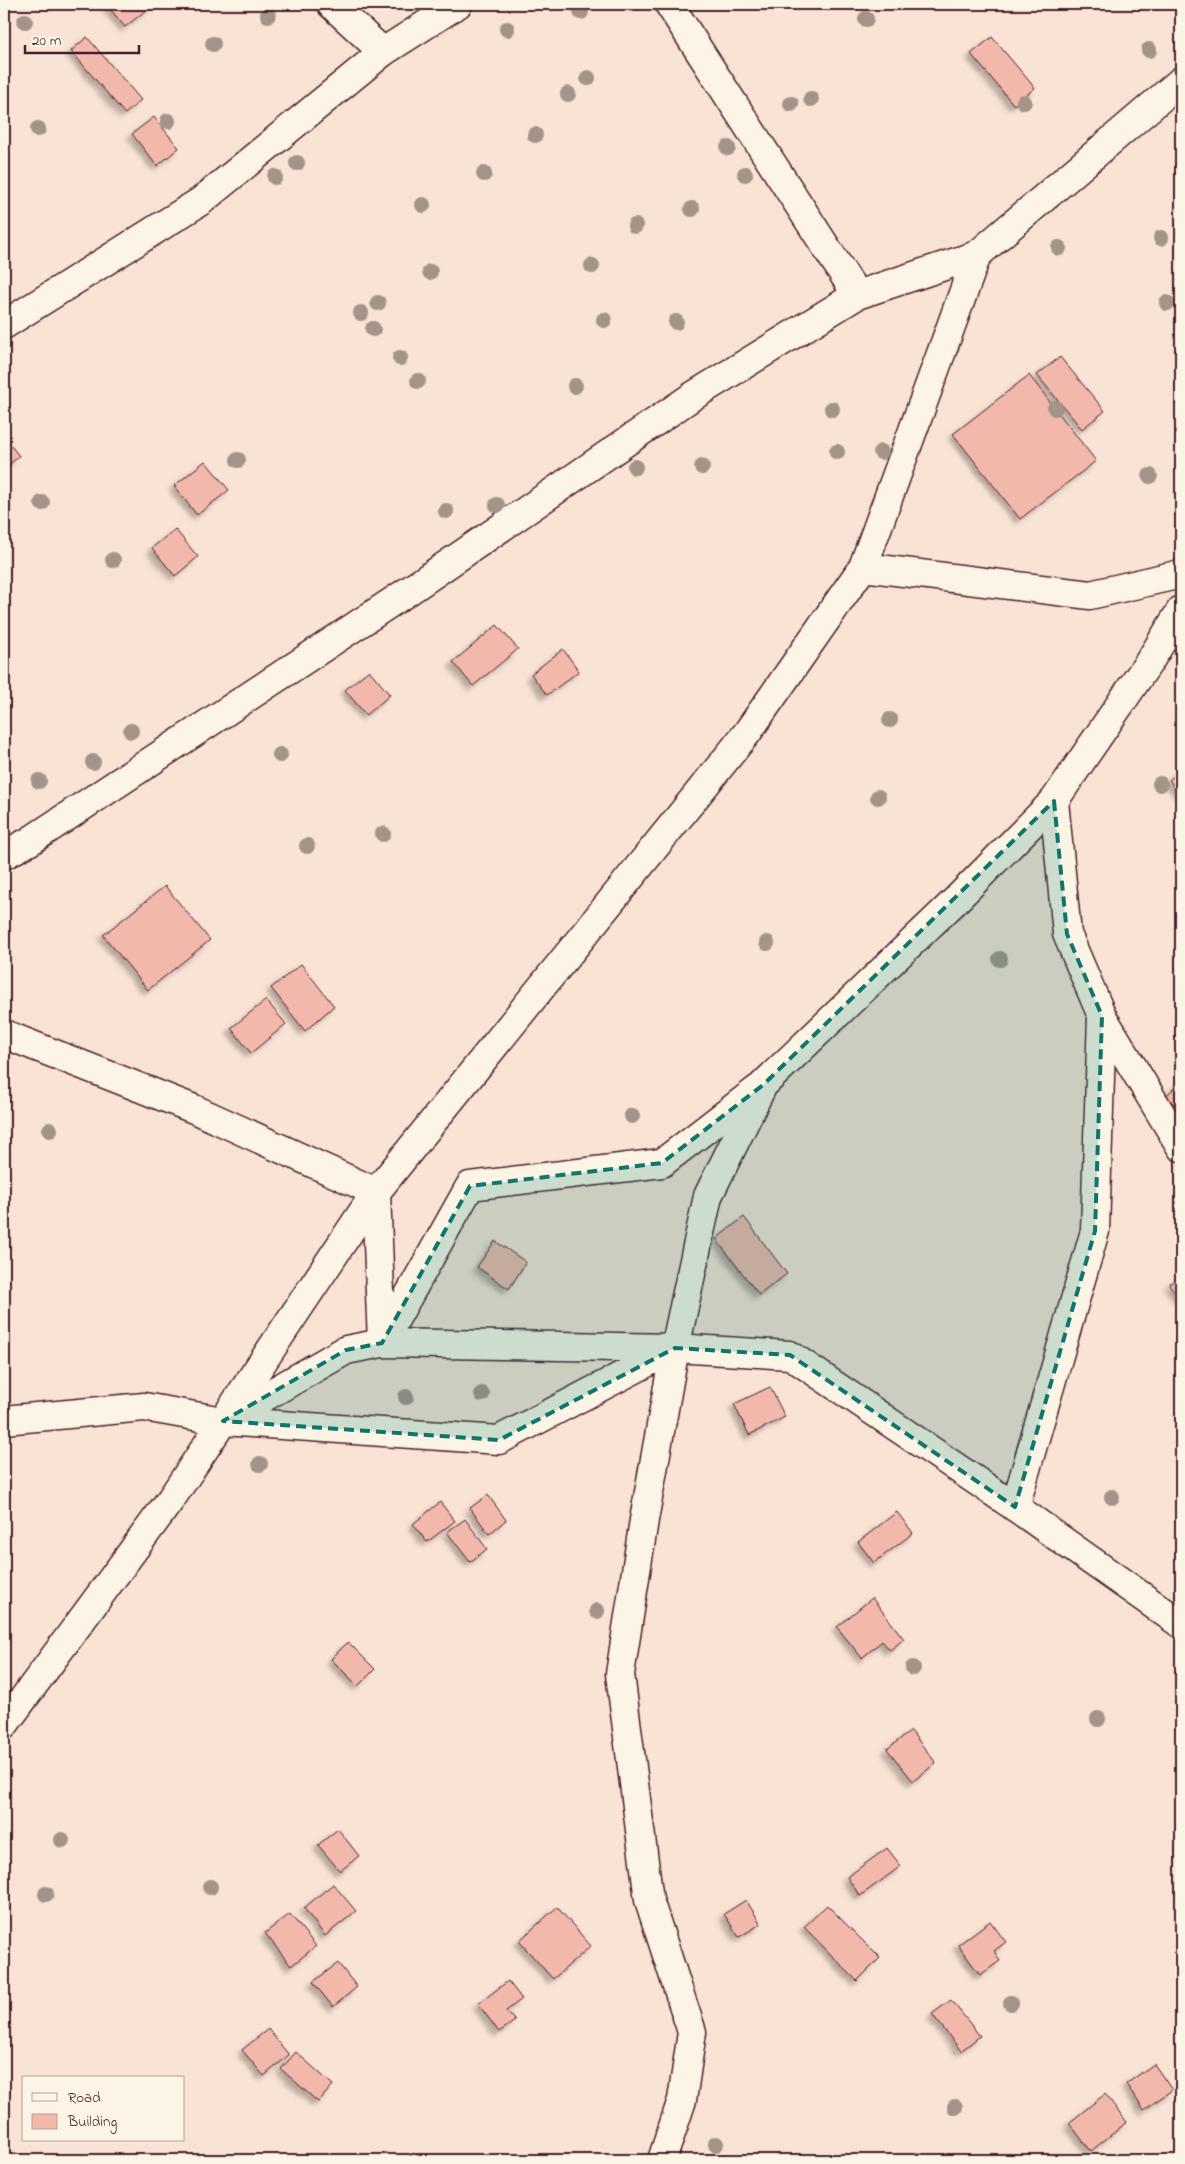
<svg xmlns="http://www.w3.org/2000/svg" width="1185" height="2164" viewBox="0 0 1185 2164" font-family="'Indie Flower',sans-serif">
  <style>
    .building { fill: #f2b8ac; stroke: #4a1f2b; filter: url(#shadow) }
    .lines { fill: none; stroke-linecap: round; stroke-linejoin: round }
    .minor-casing { stroke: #4a1f2b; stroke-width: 31 }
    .minor { stroke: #fcf5e5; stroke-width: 28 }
    .tree { fill: #a59389 }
    .marked { fill: #0f766e; fill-opacity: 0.2; stroke: #0f766e; stroke-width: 4; stroke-dasharray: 10 6; stroke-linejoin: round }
  </style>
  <defs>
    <filter id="shadow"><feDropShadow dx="-4.5" dy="4.5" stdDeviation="2.5" flood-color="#0004"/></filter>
  </defs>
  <rect width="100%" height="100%" fill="#f9e3d4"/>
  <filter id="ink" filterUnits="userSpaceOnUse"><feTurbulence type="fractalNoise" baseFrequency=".02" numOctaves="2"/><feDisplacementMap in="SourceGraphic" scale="10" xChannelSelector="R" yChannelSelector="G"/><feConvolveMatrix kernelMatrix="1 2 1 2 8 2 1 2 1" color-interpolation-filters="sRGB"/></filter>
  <g filter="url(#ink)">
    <!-- building -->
    <g class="building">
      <path d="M106,4H154L125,27Z"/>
      <path d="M87,37L141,100L125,114L71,51Z"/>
      <path d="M992,37L1035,88L1014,105L971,54Z"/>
      <path d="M154,117L179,148L157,166L132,134Z"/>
      <path d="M1060,357L1105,411L1082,429L1037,375Z"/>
      <path d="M1029,375L1096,461L1020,519L953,434Z"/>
      <path d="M4,437L19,456L4,469Z"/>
      <path d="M205,461L229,490L197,515L174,486Z"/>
      <path d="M175,529L198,557L175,576L152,548Z"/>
      <path d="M497,625L518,649L473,686L453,662Z"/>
      <path d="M563,649L579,671L547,695L531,674Z"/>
      <path d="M369,670L390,695L366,715L345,690Z"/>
      <path d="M1181,770V795L1169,780Z"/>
      <path d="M165,886L210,940L148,990L103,935Z"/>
      <path d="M301,964L334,1006L305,1031L271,988Z"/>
      <path d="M266,1000L286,1024L251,1053L231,1028Z"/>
      <path d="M1181,1081V1111L1166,1096Z"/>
      <path d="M744,1217L787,1274L759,1295L716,1239Z"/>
      <path d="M495,1241L526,1262L509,1289L477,1267Z"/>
      <path d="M1181,1276V1300L1169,1284Z"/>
      <path d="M770,1387L785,1417L749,1435L734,1404Z"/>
      <path d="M488,1495L506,1520L489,1534L470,1508Z"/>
      <path d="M440,1502L455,1521L427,1542L413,1524Z"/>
      <path d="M897,1512L913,1533L874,1563L858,1542Z"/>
      <path d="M465,1519L487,1549L470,1562L447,1532Z"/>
      <path d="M872,1598L904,1639L890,1650L882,1641L862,1658L837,1627Z"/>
      <path d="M348,1642L375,1669L358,1686L331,1659Z"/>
      <path d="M911,1731L936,1763L913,1781L887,1749Z"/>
      <path d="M338,1829L359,1856L340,1871L318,1845Z"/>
      <path d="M887,1848L901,1866L860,1896L847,1877Z"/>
      <path d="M333,1884L356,1911L325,1936L304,1908Z"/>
      <path d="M746,1900L761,1924L739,1937L724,1914Z"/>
      <path d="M827,1905L880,1958L857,1981L804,1927Z"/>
      <path d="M557,1907L591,1946L553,1979L519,1941Z"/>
      <path d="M290,1914L316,1946L291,1966L265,1933Z"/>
      <path d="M990,1921L1006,1942L994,1951L1000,1961L980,1975L958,1945Z"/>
      <path d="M338,1963L357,1987L333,2007L313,1982Z"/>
      <path d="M508,1981L522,1999L506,2011L515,2021L499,2032L478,2004Z"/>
      <path d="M951,2000L980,2036L961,2051L932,2014Z"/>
      <path d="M268,2029L289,2055L264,2076L242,2050Z"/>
      <path d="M296,2052L333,2085L318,2102L281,2069Z"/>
      <path d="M1154,2064L1172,2090L1144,2110L1126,2084Z"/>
      <path d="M1105,2094L1127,2122L1091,2151L1069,2123Z"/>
    </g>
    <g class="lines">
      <defs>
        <g id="minor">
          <path d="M331,4L383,52"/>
          <path d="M669,4L857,295"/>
          <path d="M4,325L201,201L383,52L458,4"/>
          <path d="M863,567L1090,595L1181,574"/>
          <path d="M1054,801L1067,934L1102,1016L1181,1147"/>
          <path d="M4,855L30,841L410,590L693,396L857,295L977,255L1181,81"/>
          <path d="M4,1034L194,1109L376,1192L382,1343L675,1348L790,1355L1015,1507L1181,1624"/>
          <path d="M228,1418L346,1350L382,1343L470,1186L662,1163L758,1089"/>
          <path d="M4,1420L144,1407L223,1421L499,1440L673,1349"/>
          <path d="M1015,1507L1095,1231L1102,1016"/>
          <path d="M4,1725L171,1499L376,1192L747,733L863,567L977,255"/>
          <path d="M662,2160L682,2100L692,2032L649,1900L620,1674L644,1520L675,1348L708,1196L763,1085L954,902L1054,801L1151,659L1181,610"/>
        </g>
      </defs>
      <!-- minor casing -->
      <use href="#minor" class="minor-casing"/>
      <!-- minor -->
      <use href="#minor" class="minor"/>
    </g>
    <!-- trees -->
    <g class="tree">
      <circle cx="581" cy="12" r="8"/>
      <circle cx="268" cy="15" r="8"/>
      <circle cx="866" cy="19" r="8"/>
      <circle cx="25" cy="21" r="8"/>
      <circle cx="507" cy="29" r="8"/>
      <circle cx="213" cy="44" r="8"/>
      <circle cx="1149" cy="50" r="8"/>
      <circle cx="588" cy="78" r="8"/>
      <circle cx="568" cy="94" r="8"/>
      <circle cx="811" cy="99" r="8"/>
      <circle cx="1024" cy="102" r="8"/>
      <circle cx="791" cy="104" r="8"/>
      <circle cx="168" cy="121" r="8"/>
      <circle cx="38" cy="129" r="8"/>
      <circle cx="535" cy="135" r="8"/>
      <circle cx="728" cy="148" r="8"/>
      <circle cx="297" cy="163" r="8"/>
      <circle cx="484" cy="174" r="8"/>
      <circle cx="745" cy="174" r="8"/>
      <circle cx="275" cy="177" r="8"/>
      <circle cx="423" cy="205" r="8"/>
      <circle cx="692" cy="209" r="8"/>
      <circle cx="635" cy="226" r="8"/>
      <circle cx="1161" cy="238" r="8"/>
      <circle cx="1059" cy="248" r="8"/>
      <circle cx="592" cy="266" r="8"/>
      <circle cx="430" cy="272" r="8"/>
      <circle cx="378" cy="303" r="8"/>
      <circle cx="1167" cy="303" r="8"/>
      <circle cx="361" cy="313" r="8"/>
      <circle cx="604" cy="320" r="8"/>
      <circle cx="676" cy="322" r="8"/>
      <circle cx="373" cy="329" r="8"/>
      <circle cx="400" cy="358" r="8"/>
      <circle cx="418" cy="381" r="8"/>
      <circle cx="575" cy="386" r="8"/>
      <circle cx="1055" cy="408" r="8"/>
      <circle cx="832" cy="409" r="8"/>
      <circle cx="837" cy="452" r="8"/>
      <circle cx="881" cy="452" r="8"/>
      <circle cx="238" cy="460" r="8"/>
      <circle cx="635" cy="467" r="8"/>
      <circle cx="702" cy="467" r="8"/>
      <circle cx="1150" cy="476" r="8"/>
      <circle cx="42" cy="503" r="8"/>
      <circle cx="497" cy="505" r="8"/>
      <circle cx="446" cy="511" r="8"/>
      <circle cx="113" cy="560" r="8"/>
      <circle cx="890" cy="720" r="8"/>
      <circle cx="131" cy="731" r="8"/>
      <circle cx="280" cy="755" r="8"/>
      <circle cx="93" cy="762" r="8"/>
      <circle cx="39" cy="781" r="8"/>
      <circle cx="1160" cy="784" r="8"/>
      <circle cx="878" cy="797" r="8"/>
      <circle cx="383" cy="834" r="8"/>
      <circle cx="307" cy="846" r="8"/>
      <circle cx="767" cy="943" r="8"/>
      <circle cx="1000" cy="959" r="8"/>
      <circle cx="632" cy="1116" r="8"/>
      <circle cx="50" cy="1130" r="8"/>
      <circle cx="482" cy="1394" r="8"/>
      <circle cx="406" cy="1397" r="8"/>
      <circle cx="260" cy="1464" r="8"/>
      <circle cx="1112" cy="1497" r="8"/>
      <circle cx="597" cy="1611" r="8"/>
      <circle cx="913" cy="1668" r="8"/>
      <circle cx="1098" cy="1719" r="8"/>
      <circle cx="62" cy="1840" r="8"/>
      <circle cx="210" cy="1887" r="8"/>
      <circle cx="46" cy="1894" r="8"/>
      <circle cx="1011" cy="2003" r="8"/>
      <circle cx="955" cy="2107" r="8"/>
      <circle cx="716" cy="2144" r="8"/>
    </g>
  </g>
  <!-- marked area -->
  <path class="marked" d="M1054,801L1067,934L1102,1016L1095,1231L1015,1507L790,1355L675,1348L499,1440L223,1421L346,1350L382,1343L470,1186L662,1163L763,1085Z"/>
  <!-- margin -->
  <rect width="1185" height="2164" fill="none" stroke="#fcf5e5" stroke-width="20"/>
  <rect x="10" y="10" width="1165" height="2144" fill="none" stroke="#4a1f2b" stroke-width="2" filter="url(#ink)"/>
  <!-- legend -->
  <rect x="22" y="2076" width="162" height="65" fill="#fcf5e5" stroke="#b59f9b"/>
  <rect x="32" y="2093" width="25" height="8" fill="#fcf5e5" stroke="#b59f9b"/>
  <text x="68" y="2102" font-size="15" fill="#4a1f2b">Road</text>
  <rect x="32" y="2114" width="25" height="15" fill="#f2b8ac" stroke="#b59f9b"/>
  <text x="68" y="2126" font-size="15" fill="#4a1f2b">Building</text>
  <!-- scale -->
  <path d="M25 45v8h114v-8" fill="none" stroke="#4a1f2b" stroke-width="2.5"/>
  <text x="32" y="45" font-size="15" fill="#4a1f2b" stroke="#fcf5e5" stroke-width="4" paint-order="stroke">20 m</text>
</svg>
